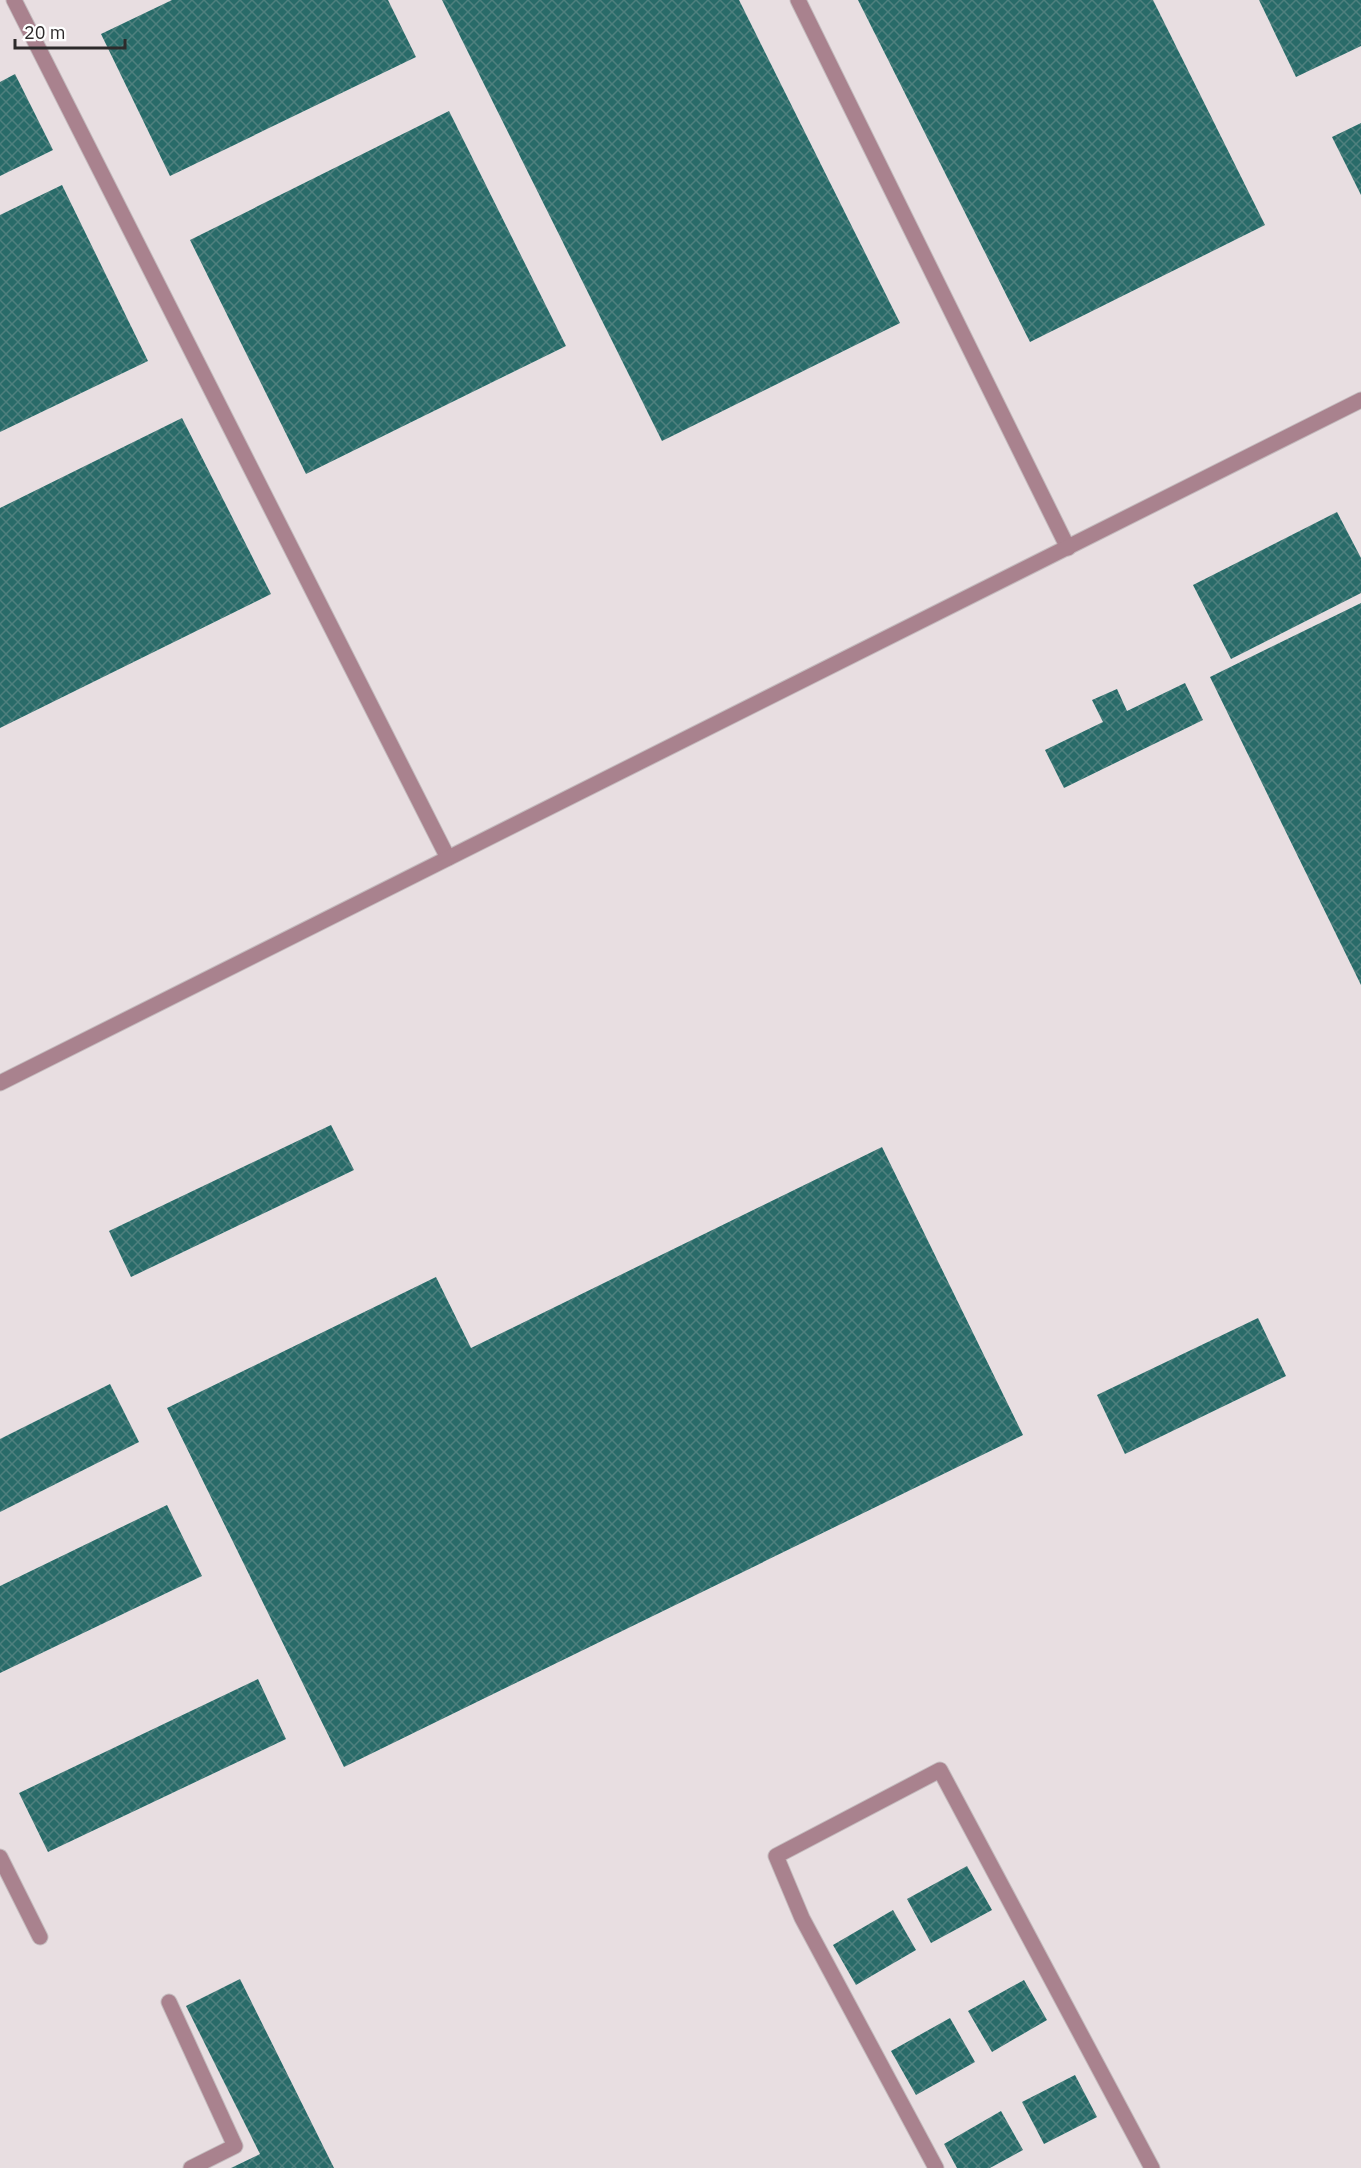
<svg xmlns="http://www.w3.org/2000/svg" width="1361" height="2168" viewBox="0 0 1361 2168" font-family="'IBM Plex Sans',sans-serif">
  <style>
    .building { fill: url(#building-cross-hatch) }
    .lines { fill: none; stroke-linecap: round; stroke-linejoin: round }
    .minor-casing { stroke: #c3babd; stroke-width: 17 }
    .minor { stroke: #a9828e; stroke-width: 15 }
  </style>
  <defs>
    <pattern id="building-cross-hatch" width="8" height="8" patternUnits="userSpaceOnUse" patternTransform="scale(1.5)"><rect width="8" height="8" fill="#296b69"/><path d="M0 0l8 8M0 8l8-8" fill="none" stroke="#4f807e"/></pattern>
  </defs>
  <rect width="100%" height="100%" fill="#e8dee1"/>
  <!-- building -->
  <g class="building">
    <path d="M172,0H388L416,57L170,176L101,34Z"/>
    <path d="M442,0H739L900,323L662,441Z"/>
    <path d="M858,0H1153L1265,225L1030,342Z"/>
    <path d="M1259,0H1361V46L1296,77Z"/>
    <path d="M15,74L53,150L0,176V82Z"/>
    <path d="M449,111L566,346L306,474L190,240Z"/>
    <path d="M1361,123V195L1332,137Z"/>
    <path d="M62,185L148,361L0,432V215Z"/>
    <path d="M182,418L271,594L0,728V508Z"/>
    <path d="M1337,512L1361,558V593L1231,659L1193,585Z"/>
    <path d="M1361,603V985L1210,677Z"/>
    <path d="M1185,683L1203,720L1064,788L1045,750L1103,722L1092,700L1117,689L1127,711Z"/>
    <path d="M331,1125L354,1170L131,1277L109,1231Z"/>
    <path d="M882,1147L1023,1435L344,1767L167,1408L436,1277L471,1348Z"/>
    <path d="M1258,1318L1286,1376L1125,1454L1097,1395Z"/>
    <path d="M110,1384L139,1442L0,1512V1439Z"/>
    <path d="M167,1505L202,1576L0,1673V1586Z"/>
    <path d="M258,1679L286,1739L48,1852L19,1793Z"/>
    <path d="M967,1866L992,1910L931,1943L907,1899Z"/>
    <path d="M893,1910L916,1950L856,1985L833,1945Z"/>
    <path d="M240,1979L334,2168H231L260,2154L186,2006Z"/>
    <path d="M1024,1980L1047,2020L992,2052L968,2011Z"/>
    <path d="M950,2018L975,2062L916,2095L891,2051Z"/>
    <path d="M1075,2075L1097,2117L1044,2144L1022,2102Z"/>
    <path d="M1001,2111L1023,2150L990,2168H957L944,2144Z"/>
  </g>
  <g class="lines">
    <defs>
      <g id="minor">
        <path d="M14,0L448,858"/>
        <path d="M798,0L1068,548"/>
        <path d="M0,1083L1361,400"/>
        <path d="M0,1857L40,1937"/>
        <path d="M169,2002L235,2146L191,2168"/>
        <path d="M936,2168L802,1918L776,1856L940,1770L1152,2168"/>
      </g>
    </defs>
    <!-- minor casing -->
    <use href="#minor" class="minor-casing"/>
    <!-- minor -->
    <use href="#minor" class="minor"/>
  </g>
  <!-- scale -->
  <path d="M15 39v9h110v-9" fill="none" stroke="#2d2a2b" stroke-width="3"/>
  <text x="24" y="39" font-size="18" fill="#2d2a2b" stroke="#ffffff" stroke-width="4.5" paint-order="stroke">20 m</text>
</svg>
